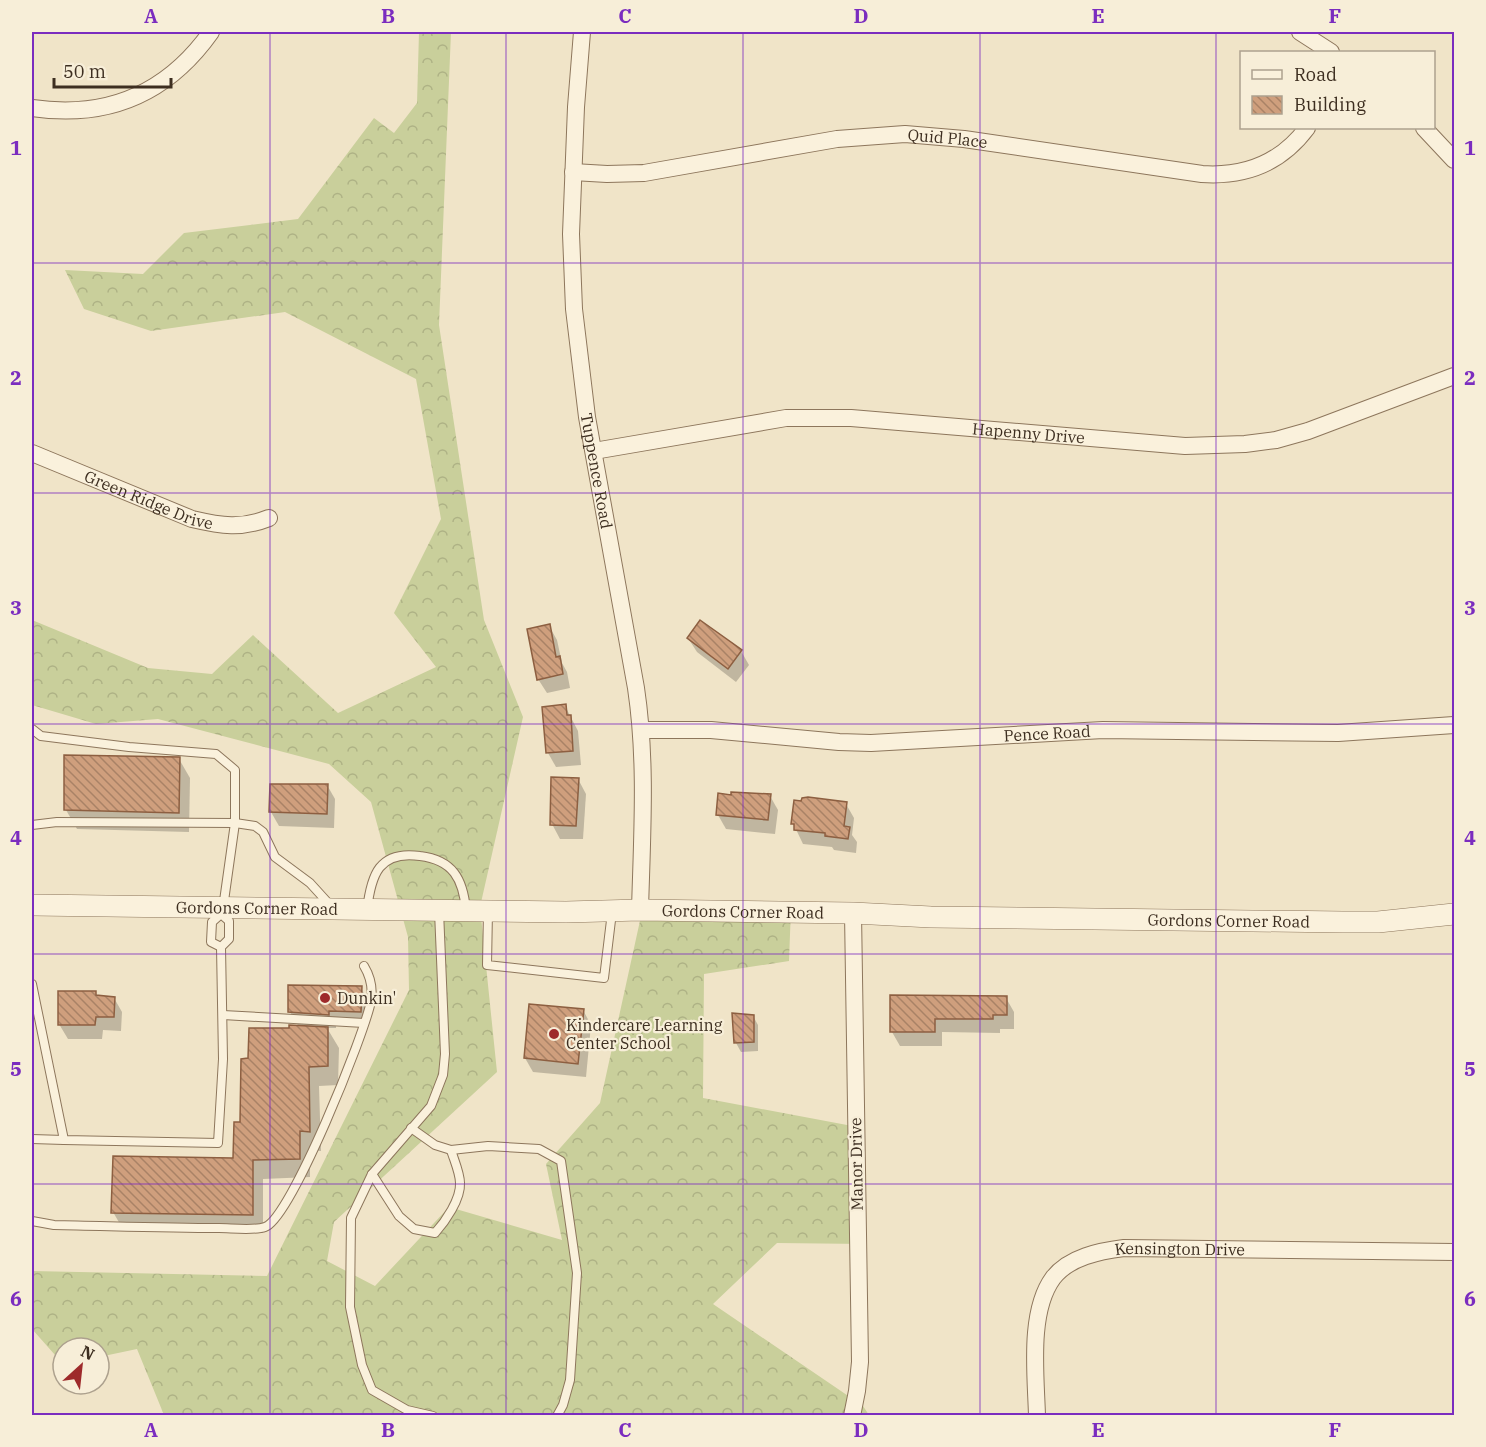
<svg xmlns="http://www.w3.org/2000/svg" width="1486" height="1447" viewBox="0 0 1486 1447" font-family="'IBM Plex Serif',serif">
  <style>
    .forest { fill: url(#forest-crowns) }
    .shadow { fill: #0003 }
    .building { fill: url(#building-back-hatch); stroke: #8d5f41; stroke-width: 1.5 }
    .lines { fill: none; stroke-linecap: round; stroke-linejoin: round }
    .service-casing { stroke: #8d765c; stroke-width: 10 }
    .minor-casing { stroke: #8d765c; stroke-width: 18 }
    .tertiary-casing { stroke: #8d765c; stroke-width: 22 }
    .service { stroke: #faf1dc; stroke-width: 8 }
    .minor { stroke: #faf1dc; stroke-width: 16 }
    .tertiary { stroke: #faf1dc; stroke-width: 21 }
    .grid { fill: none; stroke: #7b2cbf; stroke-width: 1.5; stroke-opacity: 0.55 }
    .poi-dot { fill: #9e2a2b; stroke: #f7eed8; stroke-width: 2 }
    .labels { text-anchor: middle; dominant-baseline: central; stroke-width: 4.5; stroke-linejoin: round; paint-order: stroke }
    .street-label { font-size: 16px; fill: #3d2e20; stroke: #f7eed8 }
    .poi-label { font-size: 16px; fill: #3d2e20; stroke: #f7eed8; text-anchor: start }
    .neatline { fill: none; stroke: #7b2cbf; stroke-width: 2 }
    .grid-label { font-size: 20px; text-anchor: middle; font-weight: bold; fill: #7b2cbf }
  </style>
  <defs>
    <pattern id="forest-crowns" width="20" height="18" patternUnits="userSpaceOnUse" patternTransform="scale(1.5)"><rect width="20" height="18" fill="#c9cf9b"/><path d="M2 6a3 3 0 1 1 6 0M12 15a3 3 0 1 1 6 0" fill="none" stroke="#aeb285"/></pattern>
    <pattern id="building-back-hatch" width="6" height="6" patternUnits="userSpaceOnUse" patternTransform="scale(1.5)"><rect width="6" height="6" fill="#cf9f7d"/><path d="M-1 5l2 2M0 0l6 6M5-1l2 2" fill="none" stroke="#a98266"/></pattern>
  </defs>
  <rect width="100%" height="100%" fill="#f0e4c8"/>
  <!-- forest -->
  <path class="forest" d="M419,32H451L439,325L484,620L523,717L480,907L497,1072L334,1222L327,1261L375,1286L449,1207L562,1240L546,1164L600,1103L643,907L791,908L789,961L704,974L703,1098L863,1128L865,1244L777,1243L713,1304L863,1406L869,1415H164L137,1349L99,1357V1348H63V1364L32,1329V1271L267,1276L409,990L408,937L371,802L329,764L158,719L96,724L32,705V620L148,668L212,674L253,635L338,713L436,667L394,613L441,519L416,379L285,312L151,331L84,309L65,270L143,274L184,233L298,219L374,118L394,133L417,103Z"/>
  <!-- shadow -->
  <g class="shadow">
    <path d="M549,626L557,640L562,663L567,672L570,688L547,693L538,679Z"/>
    <path d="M688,638L741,651L749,665L736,682L697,652Z"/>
    <path d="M565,706L578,731L581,765L556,767L548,753Z"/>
    <path d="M179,759L190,778L189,832L77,829L66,810Z"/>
    <path d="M578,779L586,794L583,839H560L552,824Z"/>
    <path d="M327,785L335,799L334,828L279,826L271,812Z"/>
    <path d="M770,796L778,810L775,834L726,829L718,815Z"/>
    <path d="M846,804L854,818L852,835L857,842L856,853L834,850L832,847L803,844L793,823Z"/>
    <path d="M361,988L369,1002L368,1026L336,1025V1028H327L339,1048L338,1085L319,1086L321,1151L310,1150V1177L263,1179V1233L124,1231L113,1212L234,1160L242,1124L249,1059L290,1030L299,1027L290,1012Z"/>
    <path d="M95,992L97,997L114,998L122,1012L121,1031L103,1030L102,1039H68L59,1024Z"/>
    <path d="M1006,998L1014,1012V1029H1000V1033L942,1032V1046H900L892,1032Z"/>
    <path d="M583,1010L591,1025L586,1077L533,1072L525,1058Z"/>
    <path d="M753,1016L758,1025V1051L741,1052L736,1043Z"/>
  </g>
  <!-- building -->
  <g class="building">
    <path d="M700,620L742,650L728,669L687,638Z"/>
    <path d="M550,624L556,657L560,656L563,674L537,680L527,629Z"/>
    <path d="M566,704L567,715H571L573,751L546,753L542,707Z"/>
    <path d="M64,755L180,757L179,813L64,810Z"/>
    <path d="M551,777L579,778L576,826L550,825Z"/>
    <path d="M270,784H328L327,814L269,812Z"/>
    <path d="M731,792L771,794L768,820L716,815L718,793L731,795Z"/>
    <path d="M808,797L847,802L844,826L850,827L848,839L825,836V833L794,830V824H791L794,800L801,801L802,798Z"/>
    <path d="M288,985L362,986L361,1012L329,1011V1015L288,1012Z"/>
    <path d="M58,991H96V995L115,997L114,1017H96L95,1025H58Z"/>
    <path d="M890,995L1007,996V1015H993V1019H935V1032H890Z"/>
    <path d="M529,1004L584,1009L578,1064L524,1058Z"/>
    <path d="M732,1013L754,1015V1042L734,1043Z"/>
    <path d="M289,1025L328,1027V1066L309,1067L310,1132L300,1131V1159L253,1160V1215L111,1213L113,1156L233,1158L234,1122H240L241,1059L248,1058L249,1028H289Z"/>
  </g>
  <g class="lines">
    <defs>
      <g id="service">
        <path d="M32,729L41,736L129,747L216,754L235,770V823L223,908L221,914L212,922L211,942L221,947"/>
        <path d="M32,825L57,822L235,823L255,826L263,832L275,857L310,883L330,905"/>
        <path d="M367,910C371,875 379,850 420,856C453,860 463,879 466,910"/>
        <path d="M488,911L487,965L604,978L612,912"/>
        <path d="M32,984L64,1140L218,1143L223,1059L221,947L229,939V921L221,914"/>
        <path d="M223,1015L364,1023"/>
        <path d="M411,1128L435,1145L451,1150L488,1146L539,1149L561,1161L577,1273L570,1380L563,1405L557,1416"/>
        <path d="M32,1139L64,1140"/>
        <path d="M372,1174L399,1216L414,1229L435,1233C445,1222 461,1199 460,1183C460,1173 454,1160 451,1150"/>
        <path d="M32,1221L54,1225C109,1226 164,1228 219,1228C231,1228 254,1231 265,1227C291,1218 365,1033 371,1001C373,989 370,976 364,966"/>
        <path d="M433,1416L407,1410L372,1390L362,1365L350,1307L351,1218L372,1174L431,1106L443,1075L445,1054L439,911"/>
      </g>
      <g id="minor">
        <path id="s1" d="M582,32L576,107L571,234L574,309L587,417L636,688C647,762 642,835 640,910"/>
        <path d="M1300,32L1331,52"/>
        <path d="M32,108C107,119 167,94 211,32"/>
        <path d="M1424,128L1454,160"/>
        <path id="s2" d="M573,172L607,174L644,173L837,139L905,134L964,139L1202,174C1246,177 1281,163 1307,128"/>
        <path id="s3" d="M594,451L786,418H851L1185,446L1245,444L1276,440L1308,431L1454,376"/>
        <path id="s4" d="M32,453L192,519C222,526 241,529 269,518"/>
        <path id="s5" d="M642,730H711L839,742L871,743L1103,730L1338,733L1454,725"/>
        <path d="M852,1416L857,1391L860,1362L853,913"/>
        <path id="s6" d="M1037,1416C1036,1376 1028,1312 1053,1278C1069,1257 1100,1251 1124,1248L1454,1252"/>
      </g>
      <g id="tertiary">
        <path id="s7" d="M32,905L566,912L640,910L853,913L931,917L1343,922H1378L1454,914"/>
      </g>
    </defs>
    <!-- service casing -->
    <use href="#service" class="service-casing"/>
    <!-- minor casing -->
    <use href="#minor" class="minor-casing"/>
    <!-- tertiary casing -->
    <use href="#tertiary" class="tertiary-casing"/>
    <!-- service -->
    <use href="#service" class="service"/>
    <!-- minor -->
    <use href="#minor" class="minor"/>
    <!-- tertiary -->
    <use href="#tertiary" class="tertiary"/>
  </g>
  <!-- grid -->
  <path class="grid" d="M270,32V1416M506,32V1416M743,32V1416M980,32V1416M1216,32V1416M32,263H1454M32,493H1454M32,724H1454M32,954H1454M32,1184H1454"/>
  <!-- markers -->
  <g class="poi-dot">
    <circle cx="325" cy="998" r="6"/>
    <circle cx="554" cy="1034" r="6"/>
  </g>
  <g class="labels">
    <!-- street labels -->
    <g class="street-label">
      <text stroke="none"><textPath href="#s2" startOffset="378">Quid Place</textPath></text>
      <text stroke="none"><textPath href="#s3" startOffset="438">Hapenny Drive</textPath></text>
      <text stroke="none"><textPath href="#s1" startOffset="441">Tuppence Road</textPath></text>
      <text stroke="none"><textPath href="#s4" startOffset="126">Green Ridge Drive</textPath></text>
      <text stroke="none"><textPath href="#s5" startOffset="406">Pence Road</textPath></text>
      <text stroke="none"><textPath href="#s7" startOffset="225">Gordons Corner Road</textPath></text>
      <text stroke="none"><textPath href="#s7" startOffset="711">Gordons Corner Road</textPath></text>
      <text stroke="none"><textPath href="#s7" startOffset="1197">Gordons Corner Road</textPath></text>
      <text transform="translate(856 1164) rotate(-91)">Manor Drive</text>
      <text stroke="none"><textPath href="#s6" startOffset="276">Kensington Drive</textPath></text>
    </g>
    <!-- poi labels -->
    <g class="poi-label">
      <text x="337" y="998">Dunkin'</text>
      <text x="566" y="1025">Kindercare Learning<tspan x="566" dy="18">Center School</tspan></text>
    </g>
  </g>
  <!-- border -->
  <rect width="1486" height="1447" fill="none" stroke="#f7eed8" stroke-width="66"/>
  <!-- legend -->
  <rect x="1240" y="51" width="195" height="78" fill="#f7eed8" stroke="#ada18e" stroke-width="1.5"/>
  <rect x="1252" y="70" width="30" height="9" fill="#faf1dc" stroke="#ada18e" stroke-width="1.5"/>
  <text x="1294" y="81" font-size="18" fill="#3d2e20">Road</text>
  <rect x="1252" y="96" width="30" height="18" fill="url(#building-back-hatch)" stroke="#ada18e" stroke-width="1.5"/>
  <text x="1294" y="111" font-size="18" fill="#3d2e20">Building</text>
  <!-- north arrow -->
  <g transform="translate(81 1366) rotate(27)"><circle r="28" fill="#f7eed8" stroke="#ada18e" stroke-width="1.5"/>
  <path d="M0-4.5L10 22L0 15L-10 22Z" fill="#9e2a2b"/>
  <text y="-9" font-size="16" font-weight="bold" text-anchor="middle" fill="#3d2e20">N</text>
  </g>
  <!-- scale -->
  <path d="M54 78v9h117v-9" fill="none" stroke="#3d2e20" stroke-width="3"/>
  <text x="63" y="78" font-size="18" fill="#3d2e20" stroke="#f7eed8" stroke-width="4.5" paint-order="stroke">50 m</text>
  <rect x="33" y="33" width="1420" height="1381" class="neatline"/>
  <g class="grid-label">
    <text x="151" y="23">A</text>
    <text x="388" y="23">B</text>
    <text x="625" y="23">C</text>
    <text x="861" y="23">D</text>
    <text x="1098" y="23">E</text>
    <text x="1335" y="23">F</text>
    <text x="16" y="155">1</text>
    <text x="1470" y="155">1</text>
    <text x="16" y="385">2</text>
    <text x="1470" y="385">2</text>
    <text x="16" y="615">3</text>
    <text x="1470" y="615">3</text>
    <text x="16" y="845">4</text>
    <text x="1470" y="845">4</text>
    <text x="16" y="1076">5</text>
    <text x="1470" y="1076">5</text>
    <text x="16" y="1306">6</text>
    <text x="1470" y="1306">6</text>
    <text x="151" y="1437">A</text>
    <text x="388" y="1437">B</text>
    <text x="625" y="1437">C</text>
    <text x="861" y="1437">D</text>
    <text x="1098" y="1437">E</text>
    <text x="1335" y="1437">F</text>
  </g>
</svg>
